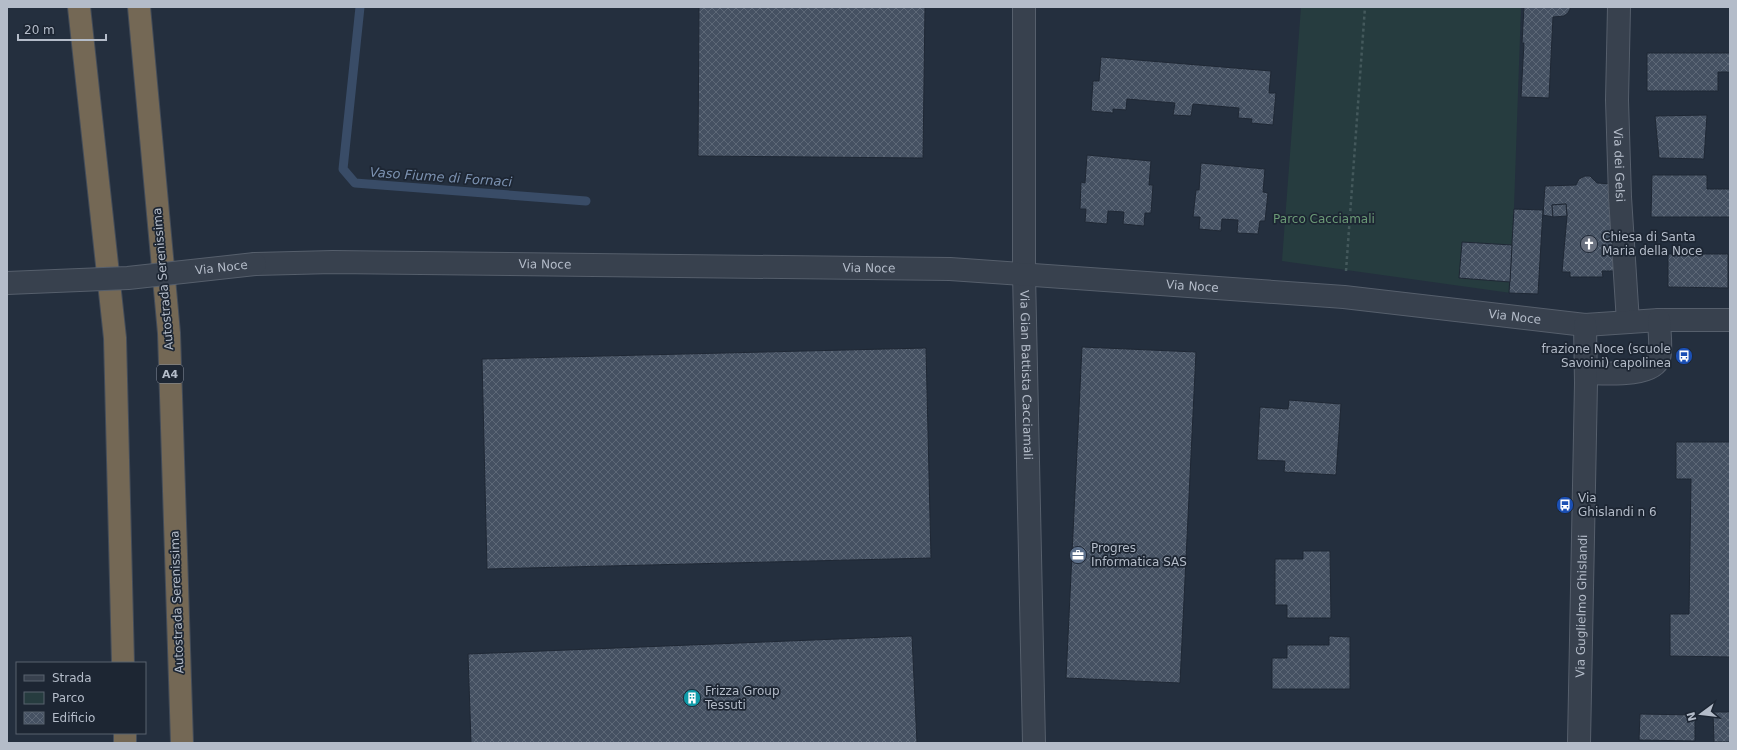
<svg xmlns="http://www.w3.org/2000/svg" width="1737" height="750" viewBox="0 0 1737 750" font-family="'DejaVu Sans',sans-serif">
  <style>
    .green { fill: #263c3f }
    .lines { fill: none; stroke-linecap: round; stroke-linejoin: round }
    .stream { stroke: #394c67; stroke-width: 9 }
    .building { fill: url(#building-cross-hatch); stroke: #1f2835 }
    .street-casing { stroke: #565f6c; stroke-width: 24 }
    .highway-casing { stroke: #434c59; stroke-width: 24 }
    .path { stroke: #44595c; stroke-width: 2.5; stroke-dasharray: 3 3; stroke-linecap: butt }
    .street { stroke: #38414e; stroke-width: 22 }
    .highway { stroke: #746855; stroke-width: 22 }
    .street-bridge-casing { stroke: #565f6c; stroke-width: 24; stroke-linecap: butt }
    .street-bridge { stroke: #38414e; stroke-width: 22 }
    .labels { text-anchor: middle; dominant-baseline: central; stroke-width: 3.5; stroke-linejoin: round; paint-order: stroke }
    .shield { fill: #1d2633; stroke: #878f9c; stroke-width: 1 }
    .shield-label { font-size: 11px; font-weight: bold; fill: #b4bcc9 }
    .street-label { font-size: 12px; fill: #b4bcc9; stroke: #1d2633 }
    .park-label { font-size: 12px; fill: #6b9a76; stroke: #1d2633 }
    .poi-label { font-size: 12px; fill: #b4bcc9; stroke: #1d2633; text-anchor: start }
    .water-label { font-size: 13px; font-style: italic; fill: #7c92b1; stroke: #1d2633 }
  </style>
  <defs>
    <pattern id="building-cross-hatch" width="8" height="8" patternUnits="userSpaceOnUse"><rect width="8" height="8" fill="#455162"/><path d="M0 0l8 8M0 8l8-8" fill="none" stroke="#5d6877"/></pattern>
  </defs>
  <rect width="100%" height="100%" fill="#242f3e"/>
  <!-- green -->
  <path class="green" d="M1301,7H1521L1511,293L1282,261Z"/>
  <g class="lines">
    <!-- stream -->
    <path class="stream" d="M360,7L343,169L355,183L586,201"/>
  </g>
  <!-- building -->
  <g class="building">
    <path d="M699,7H925L923,158L698,156Z"/>
    <path d="M1524,7H1571L1568,13L1564,16L1553,17L1549,98L1521,97L1524,43H1522Z"/>
    <path d="M1647,53H1730V72H1718V91H1647Z"/>
    <path d="M1101,57L1271,71L1269,93H1276L1273,125L1251,123L1252,119L1238,118L1239,108L1193,104L1191,116L1173,115L1175,103L1127,99L1126,110L1113,109V113L1091,111L1093,81H1099Z"/>
    <path d="M1707,115L1704,159L1659,158L1655,116Z"/>
    <path d="M1087,155L1151,161L1149,185H1153L1151,213H1145L1144,226L1123,224L1124,212L1108,211L1107,224L1085,222L1086,209H1080L1081,182L1085,183Z"/>
    <path d="M1201,163L1265,169L1263,192L1268,193L1265,221H1260L1258,234L1237,233L1238,220L1222,219L1221,231L1199,229L1200,217H1193L1196,190H1199Z"/>
    <path d="M1652,175H1707V189H1730V217H1651Z"/>
    <path d="M1585,176H1590L1597,183L1613,184L1614,271H1602L1603,277H1570V272H1562L1567,216L1566,204L1552,205L1553,217L1543,215L1545,186L1576,185L1579,179Z"/>
    <path d="M1566,204L1567,216L1553,217L1552,205Z"/>
    <path d="M1514,209L1543,210L1538,294L1509,293Z"/>
    <path d="M1462,242L1512,245L1510,282L1459,278Z"/>
    <path d="M1668,254H1728V288L1668,287Z"/>
    <path d="M1082,347L1196,352L1180,683L1066,678Z"/>
    <path d="M926,348L931,558L487,569L482,359Z"/>
    <path d="M1289,400L1341,404L1336,475L1284,472L1285,461L1257,460L1260,407L1288,409Z"/>
    <path d="M1676,442H1730V657L1670,656V614H1689L1691,479H1676Z"/>
    <path d="M1303,551H1330L1331,618H1287V605H1275V559H1303Z"/>
    <path d="M912,636L917,743H471L468,654Z"/>
    <path d="M1329,636L1350,637V689H1272V658H1287V645H1329Z"/>
    <path d="M1713,712H1730V742H1714Z"/>
    <path d="M1640,714L1695,715V741L1639,740Z"/>
  </g>
  <g class="lines">
    <defs>
      <g id="street">
        <path id="s1" d="M1024,7V274L1034,743"/>
        <path id="s2" d="M1619,7L1617,100L1620,197L1628,322"/>
        <path id="s3" d="M255,264L333,262L950,269L1344,297L1585,325L1659,320H1730"/>
        <path d="M1586,373C1602,373 1653,378 1659,358C1662,349 1659,330 1659,320"/>
        <path id="s4" d="M1579,743L1586,383L1585,325"/>
      </g>
      <g id="highway">
        <path d="M79,7L115,338L123,663"/>
        <path d="M139,7L169,333L182,743"/>
        <path d="M125,733V743"/>
      </g>
    </defs>
    <!-- street casing -->
    <use href="#street" class="street-casing"/>
    <!-- highway casing -->
    <use href="#highway" class="highway-casing"/>
    <!-- path -->
    <path class="path" d="M1346,271L1365,7"/>
    <!-- street -->
    <use href="#street" class="street"/>
    <!-- highway -->
    <use href="#highway" class="highway"/>
    <defs>
      <g id="street-bridge">
        <path id="s5" d="M7,283L128,278L255,264"/>
      </g>
    </defs>
    <!-- street-bridge casing -->
    <use href="#street-bridge" class="street-bridge-casing"/>
    <!-- street-bridge -->
    <use href="#street-bridge" class="street-bridge"/>
  </g>
  <!-- icons -->
  <defs>
    <symbol id="church-disc" viewBox="-11 -11 22 22"><circle r="9.5" fill="#6b7280" stroke="#1d2633"/><path d="M-1.2-6h2.4v3.5h3.3v2.4h-3.3V6h-2.4V-.1h-3.3v-2.4h3.3Z" fill="#fff"/></symbol>
    <symbol id="bus-disc" viewBox="-11 -11 22 22"><circle r="9.5" fill="#1a4fb4" stroke="#1d2633"/><path d="M-5-6H5V4H4V6H2V4H-2V6H-4V4H-5ZM-3.5-4V0h7V-4ZM-3.5 1.2v1.5H-2V1.2ZM2 1.2v1.5H3.5V1.2Z" fill="#fff"/></symbol>
    <symbol id="office-disc" viewBox="-11 -11 22 22"><circle r="9.5" fill="#5c6f8a" stroke="#1d2633"/><path d="M-6-3h4V-5.5h4V-3h4V5H-6ZM-1-4.5V-3h2v-1.5ZM-6 0V1H6V0Z" fill="#fff"/></symbol>
    <symbol id="building-disc" viewBox="-11 -11 22 22"><circle r="9.5" fill="#0f9aa8" stroke="#1d2633"/><path d="M-4-6H4V6H1V3H-1V6H-4ZM-2.5-4.3h1.7v1.8h-1.7ZM.8-4.3h1.7v1.8H.8ZM-2.5-1h1.7V.8h-1.7ZM.8-1h1.7V.8H.8Z" fill="#fff"/></symbol>
  </defs>
  <g fill-rule="evenodd">
    <use href="#church-disc" x="1579" y="234" width="20" height="20"/>
    <use href="#bus-disc" x="1674" y="346" width="20" height="20"/>
    <use href="#bus-disc" x="1555" y="495" width="20" height="20"/>
    <use href="#office-disc" x="1068" y="545" width="20" height="20"/>
    <use href="#building-disc" x="682" y="688" width="20" height="20"/>
  </g>
  <g class="labels">
    <!-- shield labels -->
    <rect class="shield" x="157" y="365" width="26" height="18" rx="3"/>
    <g class="shield-label">
      <text x="170" y="374">A4</text>
    </g>
    <!-- street labels -->
    <g class="street-label">
      <text stroke="none"><textPath href="#s2" startOffset="158">Via dei Gelsi</textPath></text>
      <text stroke="none"><textPath href="#s3" startOffset="290">Via Noce</textPath></text>
      <text stroke="none"><textPath href="#s5" startOffset="215">Via Noce</textPath></text>
      <text stroke="none"><textPath href="#s3" startOffset="614">Via Noce</textPath></text>
      <text transform="translate(163 279) rotate(-95)">Autostrada Serenissima</text>
      <text stroke="none"><textPath href="#s3" startOffset="938">Via Noce</textPath></text>
      <text stroke="none"><textPath href="#s3" startOffset="1262">Via Noce</textPath></text>
      <text stroke="none"><textPath href="#s1" startOffset="368">Via Gian Battista Cacciamali</textPath></text>
      <text transform="translate(177 602) rotate(-92)">Autostrada Serenissima</text>
      <text stroke="none"><textPath href="#s4" startOffset="137">Via Guglielmo Ghislandi</textPath></text>
    </g>
    <!-- park labels -->
    <g class="park-label">
      <text x="1324" y="219">Parco Cacciamali</text>
    </g>
    <!-- poi labels -->
    <g class="poi-label">
      <text x="1602" y="237">Chiesa di Santa<tspan x="1602" dy="14">Maria della Noce</tspan></text>
      <text x="1671" y="349" text-anchor="end">frazione Noce (scuole<tspan x="1671" dy="14">Savoini) capolinea</tspan></text>
      <text x="1578" y="498">Via<tspan x="1578" dy="14">Ghislandi n 6</tspan></text>
      <text x="1091" y="548">Progres<tspan x="1091" dy="14">Informatica SAS</tspan></text>
      <text x="705" y="691">Frizza Group<tspan x="705" dy="14">Tessuti</tspan></text>
    </g>
    <!-- water labels -->
    <g class="water-label">
      <text transform="translate(441 177) rotate(4)">Vaso Fiume di Fornaci</text>
    </g>
  </g>
  <!-- border -->
  <rect width="1737" height="750" fill="none" stroke="#b4bcc9" stroke-width="16"/>
  <!-- legend -->
  <rect x="16" y="662" width="130" height="72" fill="#1d2633" stroke="#59626f"/>
  <rect x="24" y="675" width="20" height="6" fill="#38414e" stroke="#59626f"/>
  <text x="52" y="682" font-size="12" fill="#b4bcc9">Strada</text>
  <rect x="24" y="692" width="20" height="12" fill="#263c3f" stroke="#59626f"/>
  <text x="52" y="702" font-size="12" fill="#b4bcc9">Parco</text>
  <rect x="24" y="712" width="20" height="12" fill="url(#building-cross-hatch)" stroke="#59626f"/>
  <text x="52" y="722" font-size="12" fill="#b4bcc9">Edificio</text>
  <!-- north arrow -->
  <g transform="translate(1701 714) rotate(255)" stroke="#1d2633" stroke-width="3" paint-order="stroke">
  <path d="M0-3L7 15L0 10L-7 15Z" fill="#b4bcc9"/>
  <text y="-6" font-size="11" font-weight="bold" text-anchor="middle" fill="#b4bcc9">N</text>
  </g>
  <!-- scale -->
  <path d="M18 34v6h88v-6" fill="none" stroke="#b4bcc9" stroke-width="2"/>
  <text x="24" y="34" font-size="12" fill="#b4bcc9" stroke="#1d2633" stroke-width="3" paint-order="stroke">20 m</text>
</svg>
